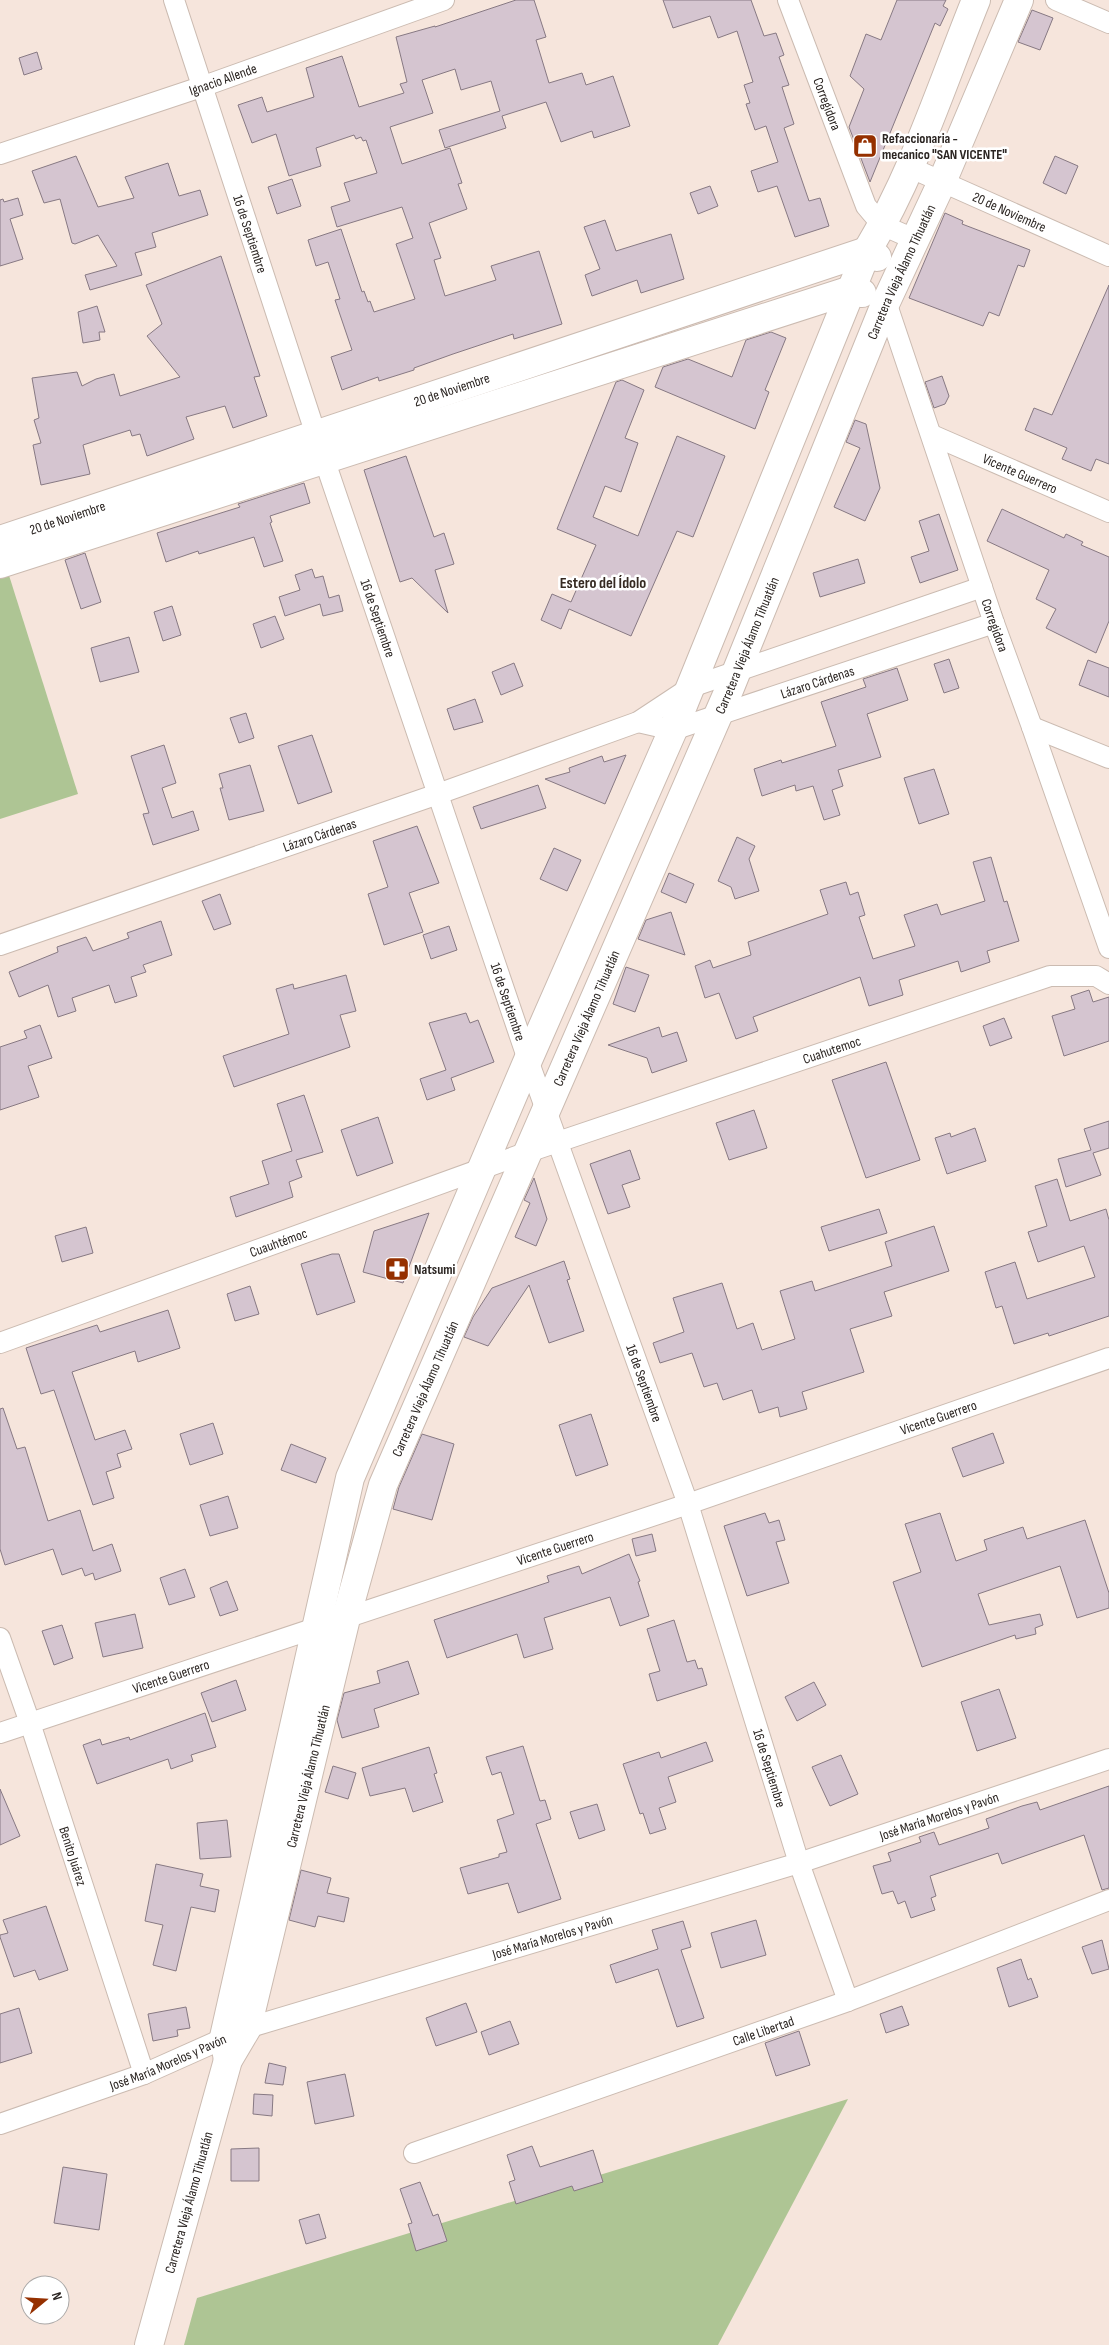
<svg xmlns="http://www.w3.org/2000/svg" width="1109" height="2345" viewBox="0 0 1109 2345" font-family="'Sofia Sans Condensed',sans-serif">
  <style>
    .green { fill: #aec594 }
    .building { fill: #d5c5d0; stroke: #877983 }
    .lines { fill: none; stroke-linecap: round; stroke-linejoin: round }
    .street-casing { stroke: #cbbbb1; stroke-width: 22 }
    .secondary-casing { stroke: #cbbbb1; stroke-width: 30 }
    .street { stroke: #fff; stroke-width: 20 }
    .secondary { stroke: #fff; stroke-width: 28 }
    .labels { text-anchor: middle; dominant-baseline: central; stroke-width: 5; stroke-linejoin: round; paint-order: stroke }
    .street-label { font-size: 14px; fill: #2b2522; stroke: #fff }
    .poi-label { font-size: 14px; font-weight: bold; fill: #2b2522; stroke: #fff; text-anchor: start }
    .quarter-label { font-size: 16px; font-weight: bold; fill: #362a22; stroke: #fff }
  </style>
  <rect width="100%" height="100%" fill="#f6e5dc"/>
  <!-- green -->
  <g class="green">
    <path d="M7,569L78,794L0,819V571Z"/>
    <path d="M848,2099L718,2345H184L197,2298Z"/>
  </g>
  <!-- building -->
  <g class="building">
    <path d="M516,0H534L546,37L536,40L549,83L582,73L586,85L613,76L630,126L594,138L592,131L561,142L546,102L502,116L506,128L445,148L439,130L500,111L491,81L461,90L455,69L422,80L433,113L390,127L402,164L450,148L462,183L458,184L467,209L429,223L441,258L434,260L445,296L496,280L491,266L539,251L562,324L514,339L513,334L453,354L414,368V370L379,381L378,377L342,390L331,357L352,350L335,300L340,299L328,262L316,266L308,240L341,229L362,292L364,291L368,302L370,301L374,312L415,299L396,244L413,238L402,207L337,227L331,207L350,201L344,183L377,173L366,140L363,141L361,137L356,139L354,135L316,148L321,166L289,176L276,134L252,143L238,105L262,97L267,112L314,97L306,68L342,56L359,107L404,93L400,84L407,82L396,37L435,26V27Z"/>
    <path d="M663,0H751L764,36L776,33L784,55L779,57L789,85L782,87L794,124L784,128L809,201L820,198L829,226L795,237L777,186L758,192L751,171L778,162L766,126L755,130L746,104L750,103L744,85L753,82L737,31L718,38L710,16L673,28Z"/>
    <path d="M897,0H946L943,6L948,9L940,26L935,23L870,182L849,127L864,89L850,76L866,34L881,40Z"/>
    <path d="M1032,10L1053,18L1040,50L1018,42Z"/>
    <path d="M37,52L42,69L24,75L19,58Z"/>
    <path d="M76,156L98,207L134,198L125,177L168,163L179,196L200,190L208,215L152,233L156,247L135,253L142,275L90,290L85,275L117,266L98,235L75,244L72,243L60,199L44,203L32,171Z"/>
    <path d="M1055,156L1078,166L1066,194L1043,183Z"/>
    <path d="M292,179L301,206L277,214L268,187Z"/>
    <path d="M710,186L718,206L698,214L690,193Z"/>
    <path d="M18,198L23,215L10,219L23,259L0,266V200L3,199L4,202Z"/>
    <path d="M945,213L963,221L962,224L1030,250L1024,267L1018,265L999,316L989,312L983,326L909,298Z"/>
    <path d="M605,220L616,251L671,234L684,279L641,293L637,280L592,296L585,275L600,269L584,227Z"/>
    <path d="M221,256L260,376L254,377L267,416L233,428L225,406L186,417L194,439L147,456L140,434L132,436L130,430L83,445L90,474L41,485L33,445L41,443L34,420L39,418L32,378L77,372L82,386L96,379L114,374L120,396L180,377L147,336L162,324L146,285Z"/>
    <path d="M1109,285V464L1096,459L1091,471L1062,459L1067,448L1025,430L1034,408L1052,415Z"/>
    <path d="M97,306L105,332H99L100,340L83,343L78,312Z"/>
    <path d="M771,332L786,338L765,390L769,392L755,429L655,387L663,367L688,359L732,377L746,340Z"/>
    <path d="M942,376L949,396L945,404L934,408L925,382Z"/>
    <path d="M622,380L644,390L625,438L638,443L621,492L605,486L593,517L638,536L677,436L725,456L693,537L677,531L631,636L569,609L561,629L541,620L552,594L571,602L596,545L557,529L616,382Z"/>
    <path d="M855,420L866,424L880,488L865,521L834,507L860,448L846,442Z"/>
    <path d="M406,456L434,537L444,533L454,564L435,570L448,613L412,578L400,582L364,470Z"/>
    <path d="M304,483L310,503L270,516L272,522L270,523L283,561L264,567L254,537L199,554L198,551L166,562L157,533L240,507L238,504Z"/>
    <path d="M1002,509L1064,538L1066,534L1083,542L1081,545L1109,557V621L1096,653L1046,628L1056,609L1036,599L1049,570L987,541Z"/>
    <path d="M939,514L958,570L920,583L911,557L929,551L919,521Z"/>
    <path d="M85,553L101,602L81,609L65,560Z"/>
    <path d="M858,559L865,583L820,597L813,573Z"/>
    <path d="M312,569L315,578L323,576L329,598L339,595L343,611L323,616L320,604L285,616L279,597L300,590L295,575Z"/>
    <path d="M172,606L181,635L163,641L154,612Z"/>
    <path d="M275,616L284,639L261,648L253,624Z"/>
    <path d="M129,637L139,672L100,682L91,648Z"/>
    <path d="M949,659L959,688L944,693L934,664Z"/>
    <path d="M1088,660L1109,668V697L1079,685Z"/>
    <path d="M514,663L523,686L501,695L492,672Z"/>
    <path d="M897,668L908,700L867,714L881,757L838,770L843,786L832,790L840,815L824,820L813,786L796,791L795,785L762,796L754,769L781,760L782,763L836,746L821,702L866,687L863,679Z"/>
    <path d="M475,699L483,722L454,730L447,709Z"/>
    <path d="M246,713L254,738L239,743L230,718Z"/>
    <path d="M312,735L332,792L298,804L278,746Z"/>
    <path d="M164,745L176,783L162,788L172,818L193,811L199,830L153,845L143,814L149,813L131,756Z"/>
    <path d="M626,755L605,804L545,779L570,772L569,768L602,756L604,762Z"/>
    <path d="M250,765L264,811L229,820L220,788H223L219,774Z"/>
    <path d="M934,769L949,814L919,824L904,778Z"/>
    <path d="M538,785L546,808L481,829L473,807Z"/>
    <path d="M417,826L439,883L409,893L423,932L384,945L368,894L388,887L373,841Z"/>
    <path d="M737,837L755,846L749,859L759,891L735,899L731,887L718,881Z"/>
    <path d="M554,848L581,860L567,891L540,879Z"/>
    <path d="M991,857L1004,902L1007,901L1019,941L987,951L990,962L961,972L958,961L899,980L903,995L869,1006L860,977L753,1017L758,1031L736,1039L719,993L705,998L695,966L710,960L713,968L751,955L748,942L828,914L820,890L846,882L850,895L858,892L865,915L859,917L873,959L915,946L904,915L937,904L941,915L985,901L973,862Z"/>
    <path d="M669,873L694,884L686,903L661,892Z"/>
    <path d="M220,894L231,924L214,930L202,901Z"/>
    <path d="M671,912L685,955L638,939L646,920Z"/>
    <path d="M161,921L172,955L143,965L146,972L131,977L137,996L115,1003L109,985L72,998L76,1011L58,1017L48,985L19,997L9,972L58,952L57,947L86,937L93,951L129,938L127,933Z"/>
    <path d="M449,926L457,950L431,959L423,935Z"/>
    <path d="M626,967L649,975L635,1012L613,1004Z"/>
    <path d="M346,975L356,1011L340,1015L350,1047L234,1087L223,1056L289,1034L276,989L293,984L294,989Z"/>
    <path d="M1089,990L1093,1002L1109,997V1041L1064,1056L1052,1016L1075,1009L1071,996Z"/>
    <path d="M466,1013L470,1023L478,1020L494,1062L451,1078L455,1090L427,1100L420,1079L446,1070L429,1023Z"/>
    <path d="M1004,1018L1012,1038L990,1046L983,1026Z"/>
    <path d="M40,1025L52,1058L28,1066L39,1097L0,1110V1047L27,1038L24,1031Z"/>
    <path d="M659,1027L662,1037L677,1032L687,1061L652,1073L647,1058L608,1045Z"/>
    <path d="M886,1062L920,1160L866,1178L832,1080Z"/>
    <path d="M304,1095L323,1152L296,1160L302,1177L289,1182L293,1197L236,1217L230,1197L269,1184L262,1161L292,1151L277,1104Z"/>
    <path d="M754,1110L767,1148L729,1160L716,1123Z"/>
    <path d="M378,1117L393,1163L357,1176L341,1130Z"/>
    <path d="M1109,1121V1148L1093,1153L1101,1175L1066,1187L1058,1159L1091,1150L1084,1129Z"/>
    <path d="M975,1128L986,1161L947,1174L935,1138L950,1133L951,1137Z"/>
    <path d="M630,1150L640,1179L622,1185L630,1207L608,1214L590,1164Z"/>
    <path d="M534,1178L547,1219L536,1246L515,1237L530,1203L524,1200Z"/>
    <path d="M1057,1179L1070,1221L1106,1209L1109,1220V1316L1049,1336L1048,1333L1014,1344L1002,1306L996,1308L985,1272L1015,1262L1027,1299L1095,1277L1084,1246L1038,1262L1028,1232L1047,1226L1035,1186Z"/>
    <path d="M879,1209L887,1233L829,1251L821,1227Z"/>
    <path d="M429,1213L403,1283L363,1272L374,1231Z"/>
    <path d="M934,1226L949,1271L884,1292L892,1316L850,1329L864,1372L802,1392L807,1409L780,1417L778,1407L759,1413L752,1390L723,1400L717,1383L704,1387L692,1353L660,1363L653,1343L684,1332L673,1298L722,1283L737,1329L753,1323L762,1350L795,1339L780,1291L812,1281L815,1291L892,1266L885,1242Z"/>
    <path d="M86,1227L93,1253L62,1262L55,1236Z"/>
    <path d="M332,1254H339L355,1302L317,1315L301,1264Z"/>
    <path d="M564,1261L570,1279L567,1280L584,1331L549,1343L529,1285L488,1346L464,1337L473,1317L492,1288Z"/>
    <path d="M250,1286L259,1314L235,1321L227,1294Z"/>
    <path d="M168,1310L180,1348L138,1362L135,1351L72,1372L95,1440L125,1430L132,1449L117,1454L121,1467L106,1472L114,1498L93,1505L54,1390L41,1394L26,1348L97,1325L100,1332Z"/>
    <path d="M3,1408L17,1449L25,1447L48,1521L80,1510L93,1551L112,1544L121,1571L95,1580L93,1573L85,1576L82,1568L62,1575L53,1549L5,1565L0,1549V1409Z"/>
    <path d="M591,1414L608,1465L576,1476L559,1425Z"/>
    <path d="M213,1423L223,1454L190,1465L180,1434Z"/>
    <path d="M993,1433L1004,1463L963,1477L952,1448Z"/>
    <path d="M422,1434L454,1444L432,1520L393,1509L399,1487Z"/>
    <path d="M291,1444L326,1458L316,1483L281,1470Z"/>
    <path d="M228,1496L238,1528L210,1536L200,1505Z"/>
    <path d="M765,1513L769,1523L779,1520L785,1540L776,1542L789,1583L747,1596L724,1526Z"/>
    <path d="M940,1513L956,1561L987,1550L984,1540L1023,1527L1027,1539L1085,1520L1109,1593V1608L1077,1618L1060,1566L978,1594L989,1625L1040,1614L1043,1625L1035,1628L1036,1634L1016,1639L1015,1635L922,1667L893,1582L921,1572L905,1524Z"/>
    <path d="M652,1534L656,1551L636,1556L632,1539Z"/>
    <path d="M629,1554L640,1581L638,1582L649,1616L620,1626L610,1597L544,1618L553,1649L524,1658L517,1634L447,1658L434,1620L549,1582L547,1576L579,1566L582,1574Z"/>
    <path d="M185,1569L195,1597L169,1605L160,1578Z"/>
    <path d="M227,1581L238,1610L220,1616L210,1588Z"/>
    <path d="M135,1614L143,1648L103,1657L95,1623Z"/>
    <path d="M674,1620L687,1662L695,1660L698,1669L702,1668L707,1685L657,1701L649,1674L660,1671L647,1629Z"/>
    <path d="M62,1625L73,1658L54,1665L42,1631Z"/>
    <path d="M408,1661L419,1694L374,1709L379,1727L342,1738L337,1720L344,1693L380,1683L377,1671Z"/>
    <path d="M236,1680L246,1710L212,1722L201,1693Z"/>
    <path d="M814,1682L826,1705L797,1721L785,1697Z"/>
    <path d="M999,1689L1016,1738L977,1751L961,1702Z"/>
    <path d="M205,1713L216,1747L191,1755L193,1761L171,1769L168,1759L97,1784L83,1745L100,1739L102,1745L129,1737L130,1740Z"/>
    <path d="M706,1742L713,1761L668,1777L676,1802L659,1808L666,1829L650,1834L643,1813L640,1814L623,1764L659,1752L661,1758Z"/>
    <path d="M523,1746L540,1801L545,1800L551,1819L536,1824L561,1899L518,1913L508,1883L468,1894L460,1868L499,1857V1854L507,1852L497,1820L514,1814L501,1772L492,1775L486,1757Z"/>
    <path d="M429,1747L437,1773L434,1774L443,1802L413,1812L405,1788L370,1796L362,1768Z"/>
    <path d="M841,1755L858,1794L830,1806L812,1767Z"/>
    <path d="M333,1766L356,1773L348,1799L325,1792Z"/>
    <path d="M1109,1786V1888L1102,1890L1084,1835L1002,1864L998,1853L930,1876L936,1896L931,1898L935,1910L911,1918L905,1901L898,1904L893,1891L882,1894L873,1866L891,1861L888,1853L921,1842L919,1837L934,1832L939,1845L989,1828L986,1819L1022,1806L1037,1802L1040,1810Z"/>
    <path d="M0,1789L20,1836L0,1845Z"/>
    <path d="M597,1804L605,1830L579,1839L570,1812Z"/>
    <path d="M227,1820L231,1857L200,1859L197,1823Z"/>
    <path d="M156,1864L203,1874L200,1886L219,1890L215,1912L191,1907L176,1971L153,1965L163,1925L145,1921Z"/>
    <path d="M301,1870L331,1878L327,1893L349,1898L344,1922L318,1916L315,1927L289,1920Z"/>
    <path d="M46,1906L68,1970L39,1980L35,1970L14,1977L0,1937V1935L8,1933L3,1920Z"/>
    <path d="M756,1920L766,1955L721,1968L711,1933Z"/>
    <path d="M683,1921L691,1947L681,1950L704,2018L677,2027L658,1969L616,1983L610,1965L658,1949L652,1930Z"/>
    <path d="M1102,1940L1109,1969L1092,1974L1082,1947Z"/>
    <path d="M1021,1959L1028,1980L1031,1978L1038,1997L1009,2007L997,1968Z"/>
    <path d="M466,2003L477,2032L436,2046L426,2018Z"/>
    <path d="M902,2006L909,2025L886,2033L880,2014Z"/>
    <path d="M186,2007L190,2028L177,2030L178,2036L153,2041L148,2014Z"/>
    <path d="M19,2008L32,2053L0,2063V2014Z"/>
    <path d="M510,2021L519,2044L489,2055L481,2032Z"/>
    <path d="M799,2031L810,2065L776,2076L765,2043Z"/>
    <path d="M269,2063L286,2067L283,2085L265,2083Z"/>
    <path d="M345,2074L354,2116L315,2124L307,2082Z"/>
    <path d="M254,2094L273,2095L272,2116L253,2114Z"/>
    <path d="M532,2146L540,2167L593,2150L603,2182L574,2191L572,2186L516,2204L509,2182L515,2180L507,2155Z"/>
    <path d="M259,2148V2181H231V2149Z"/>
    <path d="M63,2167L107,2174L99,2230L54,2223Z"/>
    <path d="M420,2182L433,2216L438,2214L447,2241L416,2251L408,2224L412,2223L400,2189Z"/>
    <path d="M319,2214L326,2238L306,2244L299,2220Z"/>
  </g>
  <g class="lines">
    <defs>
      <g id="street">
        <path id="s1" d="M174,0L316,435L528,1060L688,1504L799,1863L848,2001"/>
        <path id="s2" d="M788,0L866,206L882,225L916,240"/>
        <path d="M1056,0L1109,23"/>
        <path id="s3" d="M0,154L204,86L444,0"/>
        <path id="s4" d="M909,167L1109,256"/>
        <path id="s5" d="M886,302L994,623L1032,727L1109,948"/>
        <path id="s6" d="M932,435L1109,512"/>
        <path id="s7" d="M638,722L673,730L994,623"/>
        <path d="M1032,727L1109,758"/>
        <path id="s8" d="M0,945L438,794L638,722L691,687L982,587"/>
        <path id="s9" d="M0,1343L528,1152L1050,976H1096L1109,984"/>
        <path id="s10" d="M0,1638L30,1723L144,2074"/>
        <path id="s11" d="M0,1733L688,1504L1109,1358"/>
        <path id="s12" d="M0,2124L144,2074L247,2028L799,1863L1109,1759"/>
        <path id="s13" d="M414,2153L848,2001L1109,1900"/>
      </g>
      <g id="secondary">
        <path id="s14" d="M0,540L867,251L877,257"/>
        <path d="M0,564L851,290L862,293"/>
        <path d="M228,2060L224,2037L350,1478L528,1060L673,730L867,251C914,173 942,84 976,0"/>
        <path id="s15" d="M149,2345L228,2060L247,2028L346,1618L383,1485L729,690L886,302L942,182L1019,0"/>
      </g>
    </defs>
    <!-- street casing -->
    <use href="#street" class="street-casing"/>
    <!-- secondary casing -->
    <use href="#secondary" class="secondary-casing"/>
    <!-- street -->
    <use href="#street" class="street"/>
    <!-- secondary -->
    <use href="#secondary" class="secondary"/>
  </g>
  <!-- icons -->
  <defs>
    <symbol id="shop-square" viewBox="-11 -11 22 22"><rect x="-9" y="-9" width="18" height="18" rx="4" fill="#953000" stroke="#fff"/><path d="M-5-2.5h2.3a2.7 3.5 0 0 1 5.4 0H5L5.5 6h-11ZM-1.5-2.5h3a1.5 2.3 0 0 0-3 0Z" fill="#fff"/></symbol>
    <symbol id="pharmacy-square" viewBox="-11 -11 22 22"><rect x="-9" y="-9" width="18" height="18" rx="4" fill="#953000" stroke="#fff"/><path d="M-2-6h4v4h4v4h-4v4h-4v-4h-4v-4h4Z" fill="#fff"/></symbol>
  </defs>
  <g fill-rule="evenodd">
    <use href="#shop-square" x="851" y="132" width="28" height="28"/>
    <use href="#pharmacy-square" x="383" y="1255" width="28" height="28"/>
  </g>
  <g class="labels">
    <!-- street labels -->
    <g class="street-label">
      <text stroke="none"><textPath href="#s3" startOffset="235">Ignacio Allende</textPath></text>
      <text stroke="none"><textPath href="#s2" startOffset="111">Corregidora</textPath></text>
      <text stroke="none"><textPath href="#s4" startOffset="110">20 de Noviembre</textPath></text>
      <text stroke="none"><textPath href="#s1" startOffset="246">16 de Septiembre</textPath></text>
      <text stroke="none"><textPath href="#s15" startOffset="2212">Carretera Vieja Álamo Tihuatlán</textPath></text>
      <text stroke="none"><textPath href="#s14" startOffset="476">20 de Noviembre</textPath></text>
      <text stroke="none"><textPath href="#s6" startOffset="96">Vicente Guerrero</textPath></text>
      <text stroke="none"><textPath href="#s14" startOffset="71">20 de Noviembre</textPath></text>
      <text stroke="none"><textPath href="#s1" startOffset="651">16 de Septiembre</textPath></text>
      <text stroke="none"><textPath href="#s5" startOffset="341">Corregidora</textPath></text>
      <text stroke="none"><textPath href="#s15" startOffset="1808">Carretera Vieja Álamo Tihuatlán</textPath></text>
      <text stroke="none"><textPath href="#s7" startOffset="188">Lázaro Cárdenas</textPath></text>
      <text stroke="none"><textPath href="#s8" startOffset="338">Lázaro Cárdenas</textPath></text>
      <text stroke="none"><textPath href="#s1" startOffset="1056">16 de Septiembre</textPath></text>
      <text stroke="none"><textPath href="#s15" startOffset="1402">Carretera Vieja Álamo Tihuatlán</textPath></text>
      <text stroke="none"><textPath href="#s9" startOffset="882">Cuahutemoc</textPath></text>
      <text stroke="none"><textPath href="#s9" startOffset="296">Cuauhtémoc</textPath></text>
      <text stroke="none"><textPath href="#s1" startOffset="1461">16 de Septiembre</textPath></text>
      <text stroke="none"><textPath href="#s15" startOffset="998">Carretera Vieja Álamo Tihuatlán</textPath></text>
      <text stroke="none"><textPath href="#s11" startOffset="990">Vicente Guerrero</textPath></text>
      <text stroke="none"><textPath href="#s11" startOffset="585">Vicente Guerrero</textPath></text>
      <text stroke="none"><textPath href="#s11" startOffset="180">Vicente Guerrero</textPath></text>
      <text stroke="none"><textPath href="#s1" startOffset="1866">16 de Septiembre</textPath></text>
      <text stroke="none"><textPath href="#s15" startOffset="592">Carretera Vieja Álamo Tihuatlán</textPath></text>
      <text stroke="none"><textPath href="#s12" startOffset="989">José María Morelos y Pavón</textPath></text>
      <text stroke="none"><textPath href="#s10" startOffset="230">Benito Juárez</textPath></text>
      <text stroke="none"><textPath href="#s12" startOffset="584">José María Morelos y Pavón</textPath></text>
      <text stroke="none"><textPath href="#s13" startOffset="370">Calle Libertad</textPath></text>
      <text stroke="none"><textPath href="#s12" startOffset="179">José María Morelos y Pavón</textPath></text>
      <text stroke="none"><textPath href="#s15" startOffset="148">Carretera Vieja Álamo Tihuatlán</textPath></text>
    </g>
    <!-- poi labels -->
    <g class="poi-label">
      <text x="882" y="138">Refaccionaria -<tspan x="882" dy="16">mecanico "SAN VICENTE"</tspan></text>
      <text x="414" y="1269">Natsumi</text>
    </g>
    <!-- quarter labels -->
    <g class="quarter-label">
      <text x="603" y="583">Estero del Ídolo</text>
    </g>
  </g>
  <!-- north arrow -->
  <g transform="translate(45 2300) rotate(72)"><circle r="24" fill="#ffffff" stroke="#aaa8a7"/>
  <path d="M0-4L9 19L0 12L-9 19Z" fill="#953000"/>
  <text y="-8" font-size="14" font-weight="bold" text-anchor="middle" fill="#2b2522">N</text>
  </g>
</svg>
